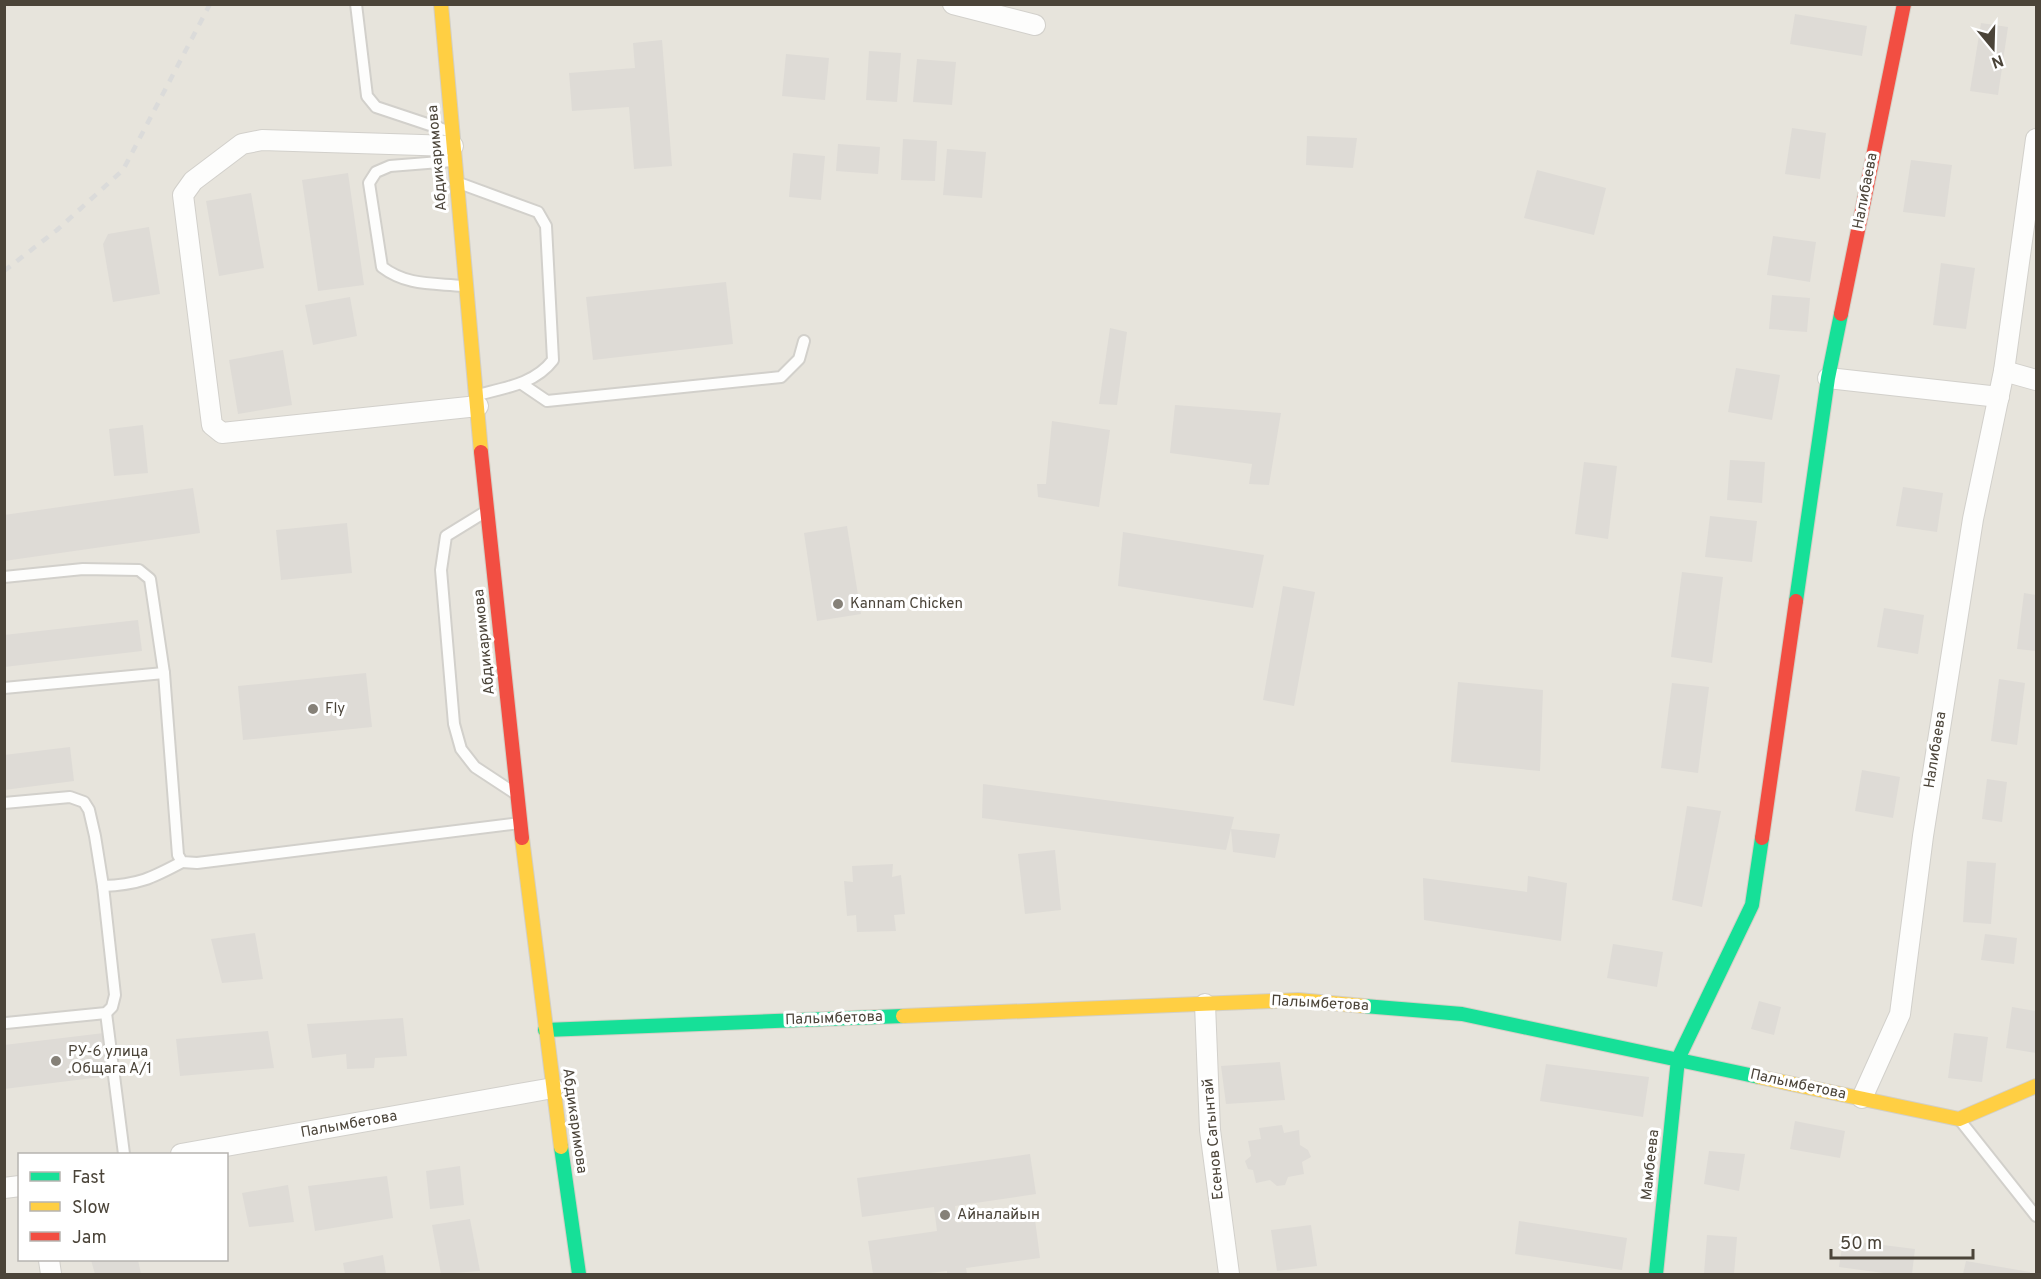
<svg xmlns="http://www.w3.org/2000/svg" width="2041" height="1279" viewBox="0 0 2041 1279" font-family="Overpass,sans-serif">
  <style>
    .residential { fill: #e7e4dc; fill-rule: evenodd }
    .building { fill: #dedbd6 }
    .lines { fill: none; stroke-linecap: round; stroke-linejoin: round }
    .lane-casing { stroke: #d2d0cb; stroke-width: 14 }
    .street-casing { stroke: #d2d0cb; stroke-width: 22 }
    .fast-casing { stroke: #d3cfc5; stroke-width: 16 }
    .slow-casing { stroke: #d3cfc5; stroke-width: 16 }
    .jam-casing { stroke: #d3cfc5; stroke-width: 16 }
    .lane { stroke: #fdfdfc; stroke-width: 10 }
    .street { stroke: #fdfdfc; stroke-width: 20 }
    .fast { stroke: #16e098; stroke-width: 14 }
    .slow { stroke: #ffcf43; stroke-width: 14 }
    .jam { stroke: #f24e42; stroke-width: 14 }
    .rail { stroke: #dbdbda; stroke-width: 4.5; stroke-dasharray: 8 8; stroke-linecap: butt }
    .poi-dot { fill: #868178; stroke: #fff; stroke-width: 2 }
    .labels { text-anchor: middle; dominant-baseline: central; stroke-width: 6; stroke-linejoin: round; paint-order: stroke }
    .street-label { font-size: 15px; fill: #4b4439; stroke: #fff }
    .poi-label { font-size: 15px; fill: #4b4439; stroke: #fff; text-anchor: start }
  </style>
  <rect width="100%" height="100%" fill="#f4f2ee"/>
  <!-- residential -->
  <path class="residential" d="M5,5H2036V1274H5ZM20,1154H226V1260H20Z"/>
  <!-- building -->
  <g class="building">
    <path d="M1795,14L1867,26L1862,56L1790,44Z"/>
    <path d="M1981,23L2008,27L1998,95L1970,91Z"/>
    <path d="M662,40L672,166L634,169L629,107L572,111L569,73L635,68L633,43Z"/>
    <path d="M869,51L901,53L897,102L866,100Z"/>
    <path d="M786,54L829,58L825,100L782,96Z"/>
    <path d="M917,59L956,62L952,105L913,102Z"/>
    <path d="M1792,128L1826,133L1820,179L1785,174Z"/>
    <path d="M1307,136L1357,138L1353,168L1306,165Z"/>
    <path d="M903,139L937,141L935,181L901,180Z"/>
    <path d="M838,144L880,147L878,174L836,171Z"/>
    <path d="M947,149L986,152L982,198L943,195Z"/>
    <path d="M793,153L825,156L821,200L789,197Z"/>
    <path d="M1911,160L1952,165L1945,217L1903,212Z"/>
    <path d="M1537,170L1606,188L1594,235L1524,218Z"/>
    <path d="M348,173L364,285L318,291L302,180Z"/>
    <path d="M251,193L264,268L219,276L206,201Z"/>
    <path d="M149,227L160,294L113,302L103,244L108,234Z"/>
    <path d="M1773,236L1816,242L1810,282L1767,275Z"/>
    <path d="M1941,263L1975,268L1966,329L1933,325Z"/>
    <path d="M726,282L733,344L593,360L586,297Z"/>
    <path d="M1772,295L1810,298L1807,332L1769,329Z"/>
    <path d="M350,297L357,336L313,345L305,305Z"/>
    <path d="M1110,328L1127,332L1117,405L1099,404Z"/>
    <path d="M283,350L292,405L238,414L229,360Z"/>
    <path d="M1736,368L1780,375L1772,420L1728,412Z"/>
    <path d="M1175,405L1281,413L1269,485L1249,484L1252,464L1170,453Z"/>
    <path d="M1052,421L1110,430L1099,507L1038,497L1037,484H1046Z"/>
    <path d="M143,425L148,473L114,476L109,429Z"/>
    <path d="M1730,460L1765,462L1762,503L1727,500Z"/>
    <path d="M1584,462L1617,466L1608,539L1575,534Z"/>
    <path d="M1903,487L1943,493L1937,532L1896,526Z"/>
    <path d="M193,488L200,533L4,561V515Z"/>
    <path d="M1710,516L1757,521L1752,562L1705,557Z"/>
    <path d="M347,523L352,573L281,580L276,530Z"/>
    <path d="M847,526L861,614L817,621L804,533Z"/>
    <path d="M1123,532L1264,555L1253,608L1118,586Z"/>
    <path d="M1682,572L1723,577L1712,663L1671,657Z"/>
    <path d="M1283,586L1315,592L1294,706L1263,700Z"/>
    <path d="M2024,593L2036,595V651L2017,649Z"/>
    <path d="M1884,608L1924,615L1918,654L1877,647Z"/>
    <path d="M138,620L142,651L4,667V635Z"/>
    <path d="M366,673L372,727L243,740L238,686Z"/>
    <path d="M1999,679L2025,683L2017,745L1991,741Z"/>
    <path d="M1458,682L1543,690L1540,771L1451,762Z"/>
    <path d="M1672,683L1709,687L1698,773L1661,768Z"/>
    <path d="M70,747L74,781L4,790V755Z"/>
    <path d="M1862,770L1900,777L1893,818L1855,811Z"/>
    <path d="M1987,779L2007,782L2002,822L1982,819Z"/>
    <path d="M983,784L1234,817L1226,850L982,818Z"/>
    <path d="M1687,806L1721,811L1702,907L1672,900Z"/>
    <path d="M1231,829L1280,834L1275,858L1233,852Z"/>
    <path d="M1055,850L1061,910L1025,914L1018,854Z"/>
    <path d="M1967,861L1996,863L1991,924L1963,922Z"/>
    <path d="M893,864L892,877L901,875L905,914L894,915L896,931L857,932L856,915L847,916L844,881L853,882L852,866Z"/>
    <path d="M1528,876L1567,883L1561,941L1424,920L1423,878L1527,892Z"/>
    <path d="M255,933L263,979L222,983L211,939Z"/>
    <path d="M1985,934L2017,938L2014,964L1981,960Z"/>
    <path d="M1613,944L1663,952L1657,987L1607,978Z"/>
    <path d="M1759,1001L1781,1007L1774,1035L1751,1029Z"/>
    <path d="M2012,1007L2036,1011V1053L2006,1048Z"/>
    <path d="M403,1018L407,1056L375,1058L374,1068L347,1069L346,1054L312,1058L307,1024Z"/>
    <path d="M268,1031L274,1068L180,1076L176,1039Z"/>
    <path d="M104,1033L109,1076L4,1089V1045Z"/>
    <path d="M1954,1033L1988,1037L1982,1082L1948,1078Z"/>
    <path d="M1280,1062L1285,1100L1226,1104L1221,1066Z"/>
    <path d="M1546,1064L1649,1077L1643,1117L1540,1101Z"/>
    <path d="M1795,1121L1845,1131L1840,1158L1790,1149Z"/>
    <path d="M1282,1125L1284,1133L1299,1130L1300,1145L1308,1150L1311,1157L1302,1162L1304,1174L1288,1177L1285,1185L1277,1186L1270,1180L1256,1183L1253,1170L1248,1169L1245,1161L1251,1156L1248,1141L1261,1139L1259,1128Z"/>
    <path d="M1709,1151L1745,1154L1739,1191L1704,1184Z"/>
    <path d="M1030,1154L1036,1194L955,1206L957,1223L1034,1212L1040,1258L966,1268L967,1274H947V1271L920,1274H873L868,1241L937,1231L934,1207L862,1217L857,1178Z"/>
    <path d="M460,1166L464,1205L430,1209L426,1171Z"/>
    <path d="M387,1176L393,1218L315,1231L308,1186Z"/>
    <path d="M288,1185L294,1222L249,1227L242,1193Z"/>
    <path d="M470,1219L480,1271L441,1274L432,1225Z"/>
    <path d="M1519,1221L1627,1238L1622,1270L1515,1254Z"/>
    <path d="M1311,1225L1317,1266L1277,1271L1271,1230Z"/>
    <path d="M1707,1235L1737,1237L1734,1274H1704Z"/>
    <path d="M1843,1240L1915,1249L1912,1274H1891L1839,1267Z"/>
    <path d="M383,1255L386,1274H345L343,1263Z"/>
    <path d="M91,1260H138L141,1274H95Z"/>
    <path d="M1966,1261L2030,1272V1274H1963Z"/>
  </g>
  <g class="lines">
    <defs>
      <g id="lane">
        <path d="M356,4L367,96L376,107L448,131"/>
        <path d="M452,161L390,166L376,172L369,183L382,267C407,286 433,283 463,286"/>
        <path d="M459,183L538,212L546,226L553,360C535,384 504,388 477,395"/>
        <path d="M522,384L547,401L781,377L799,359L804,341"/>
        <path d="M485,512L446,536L441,570L454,724L461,749L475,767L513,792"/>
        <path d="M4,577L83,569L139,570L150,579L164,673L178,855L182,862L197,863L520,823"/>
        <path d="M4,688L164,673"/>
        <path d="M4,803L70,797L84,802L89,810L95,836L103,886C138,885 152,878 182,862"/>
        <path d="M106,1013L124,1154"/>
        <path d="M6,1023L106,1013L112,1007L115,995L103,886"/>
        <path d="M1959,1119L2036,1216"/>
      </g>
      <g id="street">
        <path d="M953,4L1035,25"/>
        <path d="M453,146L262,140L242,144L193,181L183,195L212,425L222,433L478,406"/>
        <path d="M2004,371L2036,380"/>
        <path d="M1828,378L1999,397"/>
        <path d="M1205,1004L1210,1130L1229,1274"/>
        <path d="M1862,1098L1900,1014L1923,836L1973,519L2004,371L2036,139"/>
        <path d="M181,1154L553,1088"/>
        <path d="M4,1188L20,1186"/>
        <path d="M49,1260L51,1274"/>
      </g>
      <g id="fast">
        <path d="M1796,601L1828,378L1841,314"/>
        <path d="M1364,1006L1462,1014L1759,1077"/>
        <path d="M545,1030L903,1016"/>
        <path d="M561,1147L579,1274"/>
        <path d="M1656,1274L1678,1059L1752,905L1762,838"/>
      </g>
      <g id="slow">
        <path d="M441,4L481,452"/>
        <path d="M522,838L561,1147"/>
        <path d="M903,1016L1298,1000L1364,1006"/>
        <path d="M1759,1077L1959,1119L2036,1086"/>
      </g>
      <g id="jam">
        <path d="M1841,314L1904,4"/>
        <path d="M481,452L522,838"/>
        <path d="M1762,838L1796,601"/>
      </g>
    </defs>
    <!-- lane casing -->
    <use href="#lane" class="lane-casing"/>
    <!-- street casing -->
    <use href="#street" class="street-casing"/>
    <!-- fast casing -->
    <use href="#fast" class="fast-casing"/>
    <!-- slow casing -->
    <use href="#slow" class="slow-casing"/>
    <!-- jam casing -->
    <use href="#jam" class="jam-casing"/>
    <!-- lane -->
    <use href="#lane" class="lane"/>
    <!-- street -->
    <use href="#street" class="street"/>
    <!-- fast -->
    <use href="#fast" class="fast"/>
    <!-- slow -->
    <use href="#slow" class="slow"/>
    <!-- jam -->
    <use href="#jam" class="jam"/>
    <!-- rail -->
    <path class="rail" d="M4,271L57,230L123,170L210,4"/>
  </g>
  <!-- markers -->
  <g class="poi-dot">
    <circle cx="838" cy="604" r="6"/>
    <circle cx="313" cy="709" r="6"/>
    <circle cx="56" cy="1061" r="6"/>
    <circle cx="945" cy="1215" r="6"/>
  </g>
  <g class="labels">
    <!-- street labels -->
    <g class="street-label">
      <text transform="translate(438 158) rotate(-95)">Абдикаримова</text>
      <text transform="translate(1866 191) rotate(-79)">Налибаева</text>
      <text transform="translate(485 642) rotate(-96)">Абдикаримова</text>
      <text transform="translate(1936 750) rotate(-81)">Налибаева</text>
      <text transform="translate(1320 1004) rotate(3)">Палымбетова</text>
      <text transform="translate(834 1019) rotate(-2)">Палымбетова</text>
      <text transform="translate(1798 1085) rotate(12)">Палымбетова</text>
      <text transform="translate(574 1121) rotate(82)">Абдикаримова</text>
      <text transform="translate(349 1125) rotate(-10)">Палымбетова</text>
      <text transform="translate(1214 1139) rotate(-95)">Есенов Сагынтай</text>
      <text transform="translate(1651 1165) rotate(-84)">Мамбеева</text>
    </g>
    <!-- poi labels -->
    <g class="poi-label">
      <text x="850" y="604">Kannam Chicken</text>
      <text x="325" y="709">Fly</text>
      <text x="68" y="1052">РУ-6 улица<tspan x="68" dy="17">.Общага А/1</tspan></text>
      <text x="957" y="1215">Айналайын</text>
    </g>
  </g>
  <!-- border -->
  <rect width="2041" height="1279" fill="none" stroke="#4b4439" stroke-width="12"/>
  <!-- legend -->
  <rect x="18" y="1153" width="210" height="108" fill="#ffffff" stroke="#b7b4b0" stroke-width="1.5"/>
  <rect x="30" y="1172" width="30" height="9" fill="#16e098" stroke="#b7b4b0" stroke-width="1.5"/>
  <text x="72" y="1183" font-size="18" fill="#4b4439">Fast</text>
  <rect x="30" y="1202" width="30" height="9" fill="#ffcf43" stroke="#b7b4b0" stroke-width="1.5"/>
  <text x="72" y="1213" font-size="18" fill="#4b4439">Slow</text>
  <rect x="30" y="1232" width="30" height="9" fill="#f24e42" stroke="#b7b4b0" stroke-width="1.5"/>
  <text x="72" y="1243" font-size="18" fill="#4b4439">Jam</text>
  <!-- north arrow -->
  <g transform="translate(1993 48) rotate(161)" stroke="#ffffff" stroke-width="4.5" paint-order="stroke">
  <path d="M0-4.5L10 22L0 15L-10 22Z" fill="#4b4439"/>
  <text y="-9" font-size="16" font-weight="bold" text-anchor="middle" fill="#4b4439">N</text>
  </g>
  <!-- scale -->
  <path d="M1831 1249v9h142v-9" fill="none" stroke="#4b4439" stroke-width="3"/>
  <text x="1840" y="1249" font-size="18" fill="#4b4439" stroke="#ffffff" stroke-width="4.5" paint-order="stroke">50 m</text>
</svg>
